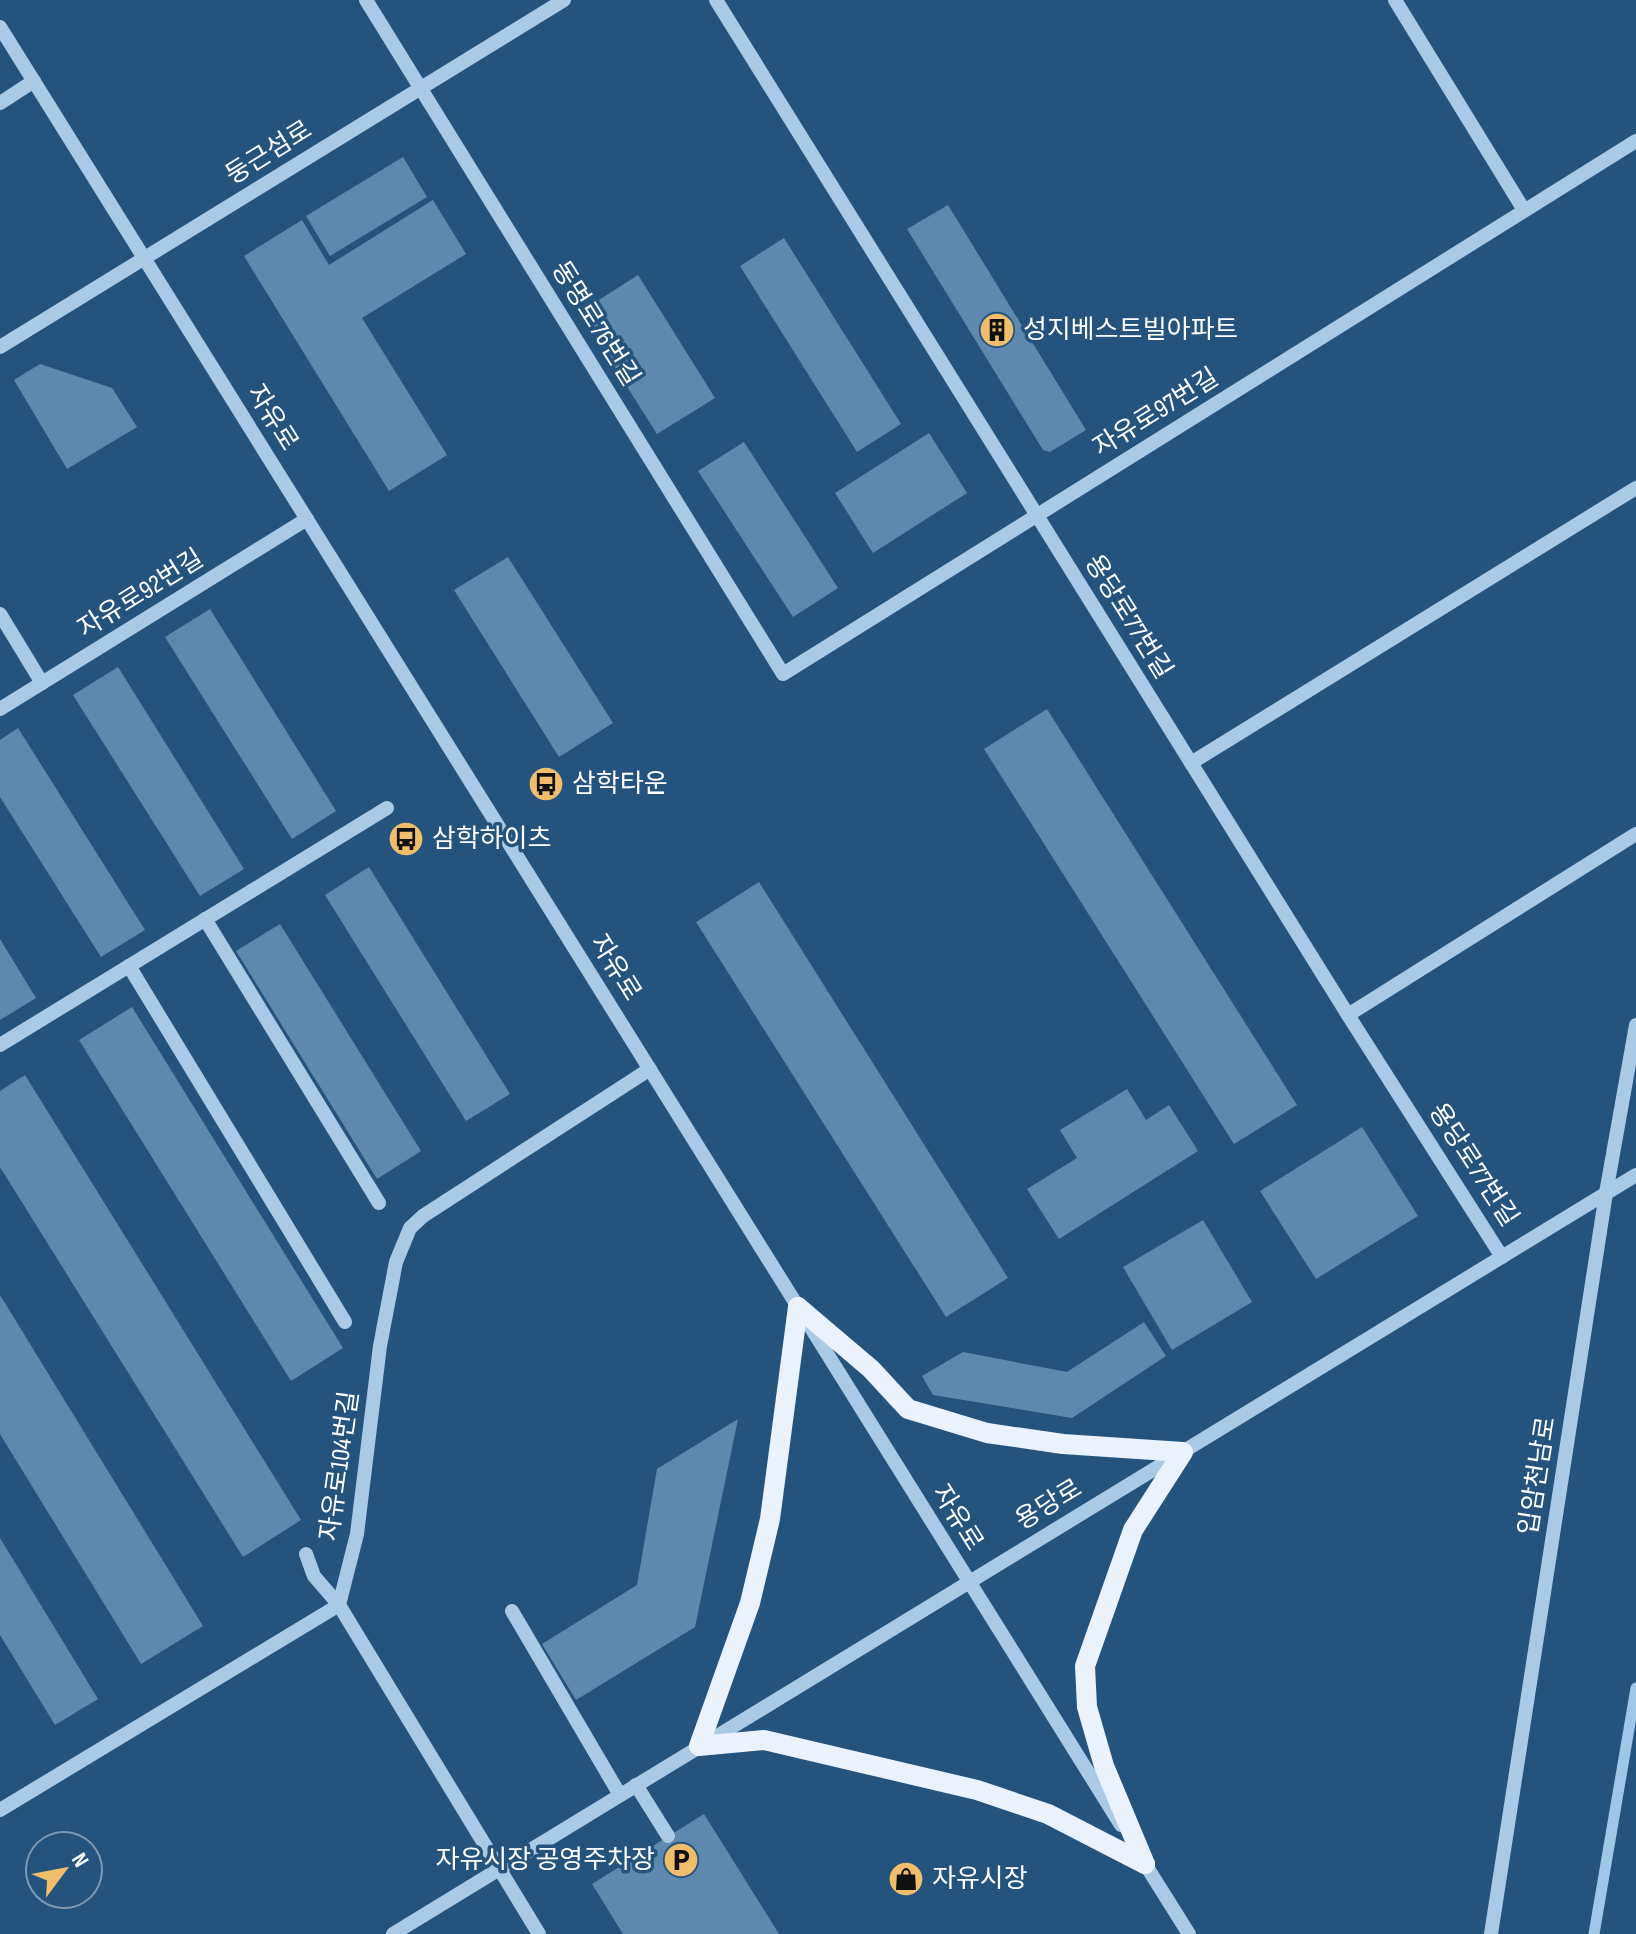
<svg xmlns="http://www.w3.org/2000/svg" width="1636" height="1934" viewBox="0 0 1636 1934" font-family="'Sofia Sans Condensed','Noto Sans KR',sans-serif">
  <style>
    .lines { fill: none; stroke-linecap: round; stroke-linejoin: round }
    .stream { stroke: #9dc6e7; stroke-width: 11 }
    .building { fill: #5d89af }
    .minor { stroke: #a9cae6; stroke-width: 14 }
    .major { stroke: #eaf3fd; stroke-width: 20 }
    .labels { text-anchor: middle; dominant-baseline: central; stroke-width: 7; stroke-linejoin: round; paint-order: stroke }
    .street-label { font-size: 26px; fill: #fff; stroke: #24547e }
    .poi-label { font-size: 26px; fill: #fff; stroke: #24547e; text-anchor: start }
  </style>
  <rect width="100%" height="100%" fill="#24547e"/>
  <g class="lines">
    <!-- stream -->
    <path class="stream" d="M1594,1934L1636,1688"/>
  </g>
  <!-- building -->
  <g class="building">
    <path d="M403,157L427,197L330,256L306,216Z"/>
    <path d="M433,200L466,254L362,318L447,455L389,491L244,256L302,220L329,265Z"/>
    <path d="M948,205L1086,430L1050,452L1043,450L907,229Z"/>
    <path d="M784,238L901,424L857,452L740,266Z"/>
    <path d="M638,275L715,398L657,434L580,312Z"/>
    <path d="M40,364L112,388L137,427L67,469L14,380Z"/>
    <path d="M929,433L967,493L873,553L835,493Z"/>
    <path d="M744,442L838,588L793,617L698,471Z"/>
    <path d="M508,557L613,723L559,757L454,590Z"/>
    <path d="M210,609L336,811L292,839L165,637Z"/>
    <path d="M118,667L244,869L200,896L73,695Z"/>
    <path d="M1047,709L1297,1105L1234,1144L984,749Z"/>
    <path d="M18,728L145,930L101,957L0,797V740Z"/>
    <path d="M369,867L510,1094L466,1121L325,895Z"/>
    <path d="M759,882L1008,1278L946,1317L696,922Z"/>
    <path d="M280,924L421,1151L377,1179L236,951Z"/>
    <path d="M0,939L36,998L0,1020Z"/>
    <path d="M132,1007L343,1348L291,1381L79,1040Z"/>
    <path d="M25,1075L301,1520L243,1557L0,1167V1091Z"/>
    <path d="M1127,1089L1146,1120L1169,1105L1198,1151L1059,1239L1027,1189L1077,1158L1060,1130Z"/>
    <path d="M1362,1127L1418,1216L1316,1279L1260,1191Z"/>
    <path d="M1203,1220L1252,1302L1172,1350L1123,1267Z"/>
    <path d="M0,1295L203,1626L141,1664L0,1434Z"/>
    <path d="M1144,1322L1166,1356L1072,1418L933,1395L922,1376L963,1352L1067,1372Z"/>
    <path d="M738,1419L695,1627L576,1700L542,1644L637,1585L657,1469Z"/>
    <path d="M0,1538L98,1699L55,1725L0,1635Z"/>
    <path d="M704,1814L779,1934H623L592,1884Z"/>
  </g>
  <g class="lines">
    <!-- minor -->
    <g class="minor">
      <path d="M366,0L783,674L1636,141"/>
      <path d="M716,0L1348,1015L1502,1257"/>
      <path d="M1395,0L1524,210"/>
      <path d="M0,27L1121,1825"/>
      <path d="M0,103L34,81"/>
      <path d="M0,347L564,0"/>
      <path d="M0,614L42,683"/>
      <path d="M0,709L307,519"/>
      <path d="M1191,763L1636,488"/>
      <path d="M205,919L379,1203"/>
      <path d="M129,966L345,1322"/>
      <path d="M1348,1015L1636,834"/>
      <path d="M0,1045L387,808"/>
      <path d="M306,1554L314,1576L339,1605L539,1934"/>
      <path d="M512,1611L620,1795"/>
      <path d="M636,1785L668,1836"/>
      <path d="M0,1810L339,1605L357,1534L380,1346L396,1262L410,1228L423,1216L650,1069"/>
      <path d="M1140,1856L1189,1934"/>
      <path d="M393,1934L1636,1175"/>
      <path d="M1491,1934L1606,1193L1636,1025"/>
    </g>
    <!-- major -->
    <g class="major">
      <path d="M798,1307L770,1519L750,1603L699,1746L764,1740L977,1790L1048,1814L1145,1864"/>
      <path d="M798,1307L871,1369L908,1409L987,1433L1063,1444L1183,1452L1133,1530L1085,1666L1087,1707L1104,1766L1145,1864"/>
    </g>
  </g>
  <!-- icons -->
  <defs>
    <symbol id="building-disc" viewBox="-11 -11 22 22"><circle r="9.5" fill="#f0bd6c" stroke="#24547e"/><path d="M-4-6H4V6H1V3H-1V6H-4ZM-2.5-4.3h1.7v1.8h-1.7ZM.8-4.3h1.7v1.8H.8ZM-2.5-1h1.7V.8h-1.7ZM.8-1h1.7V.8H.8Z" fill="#111"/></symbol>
    <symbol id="bus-disc" viewBox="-11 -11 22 22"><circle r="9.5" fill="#f0bd6c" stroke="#24547e"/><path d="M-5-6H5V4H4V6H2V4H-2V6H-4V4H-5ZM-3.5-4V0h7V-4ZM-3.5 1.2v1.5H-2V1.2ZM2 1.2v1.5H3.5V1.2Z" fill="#111"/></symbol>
    <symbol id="parking-disc" viewBox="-11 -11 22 22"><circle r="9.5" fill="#f0bd6c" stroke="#24547e"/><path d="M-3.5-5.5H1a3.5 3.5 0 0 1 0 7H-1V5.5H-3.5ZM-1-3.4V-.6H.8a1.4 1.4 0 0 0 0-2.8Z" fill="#111"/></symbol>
    <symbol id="shop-disc" viewBox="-11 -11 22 22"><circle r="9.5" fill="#f0bd6c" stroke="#24547e"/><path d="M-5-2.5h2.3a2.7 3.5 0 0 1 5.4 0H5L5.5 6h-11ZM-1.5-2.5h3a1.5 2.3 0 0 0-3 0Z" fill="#111"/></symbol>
  </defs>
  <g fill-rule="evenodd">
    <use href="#building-disc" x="977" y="310" width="40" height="40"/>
    <use href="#bus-disc" x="526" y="764" width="40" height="40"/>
    <use href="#bus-disc" x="386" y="819" width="40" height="40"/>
    <use href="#parking-disc" x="661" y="1840" width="40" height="40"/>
    <use href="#shop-disc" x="886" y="1859" width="40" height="40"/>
  </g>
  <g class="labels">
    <!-- street labels -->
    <g class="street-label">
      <text transform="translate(269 153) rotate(-32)">둥근섬로</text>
      <text transform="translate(595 324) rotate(58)">동명로76번길</text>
      <text transform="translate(1156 413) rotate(-32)">자유로97번길</text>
      <text transform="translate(272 418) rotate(58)">자유로</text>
      <text transform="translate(141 594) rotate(-32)">자유로92번길</text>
      <text transform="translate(1128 617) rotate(58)">용당로77번길</text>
      <text transform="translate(615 968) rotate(58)">자유로</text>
      <text transform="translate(1473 1165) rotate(57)">용당로77번길</text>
      <text transform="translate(340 1466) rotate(-82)">자유로104번길</text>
      <text transform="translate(1538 1476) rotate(-81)">입암천남로</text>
      <text transform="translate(1049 1505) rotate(-31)">용당로</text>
      <text transform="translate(957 1518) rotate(58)">자유로</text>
    </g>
    <!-- poi labels -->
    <g class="poi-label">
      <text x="1023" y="330">성지베스트빌아파트</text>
      <text x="572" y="784">삼학타운</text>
      <text x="432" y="839">삼학하이츠</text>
      <text x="655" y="1860" text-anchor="end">자유시장 공영주차장</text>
      <text x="932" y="1879">자유시장</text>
    </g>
  </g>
  <!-- north arrow -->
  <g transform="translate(64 1870) rotate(58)"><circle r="38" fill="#24547e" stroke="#7c98b2" stroke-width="2"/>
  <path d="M0-6L14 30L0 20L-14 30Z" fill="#f0bd6c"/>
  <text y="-12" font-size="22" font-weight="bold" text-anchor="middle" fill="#ffffff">N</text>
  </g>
</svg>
